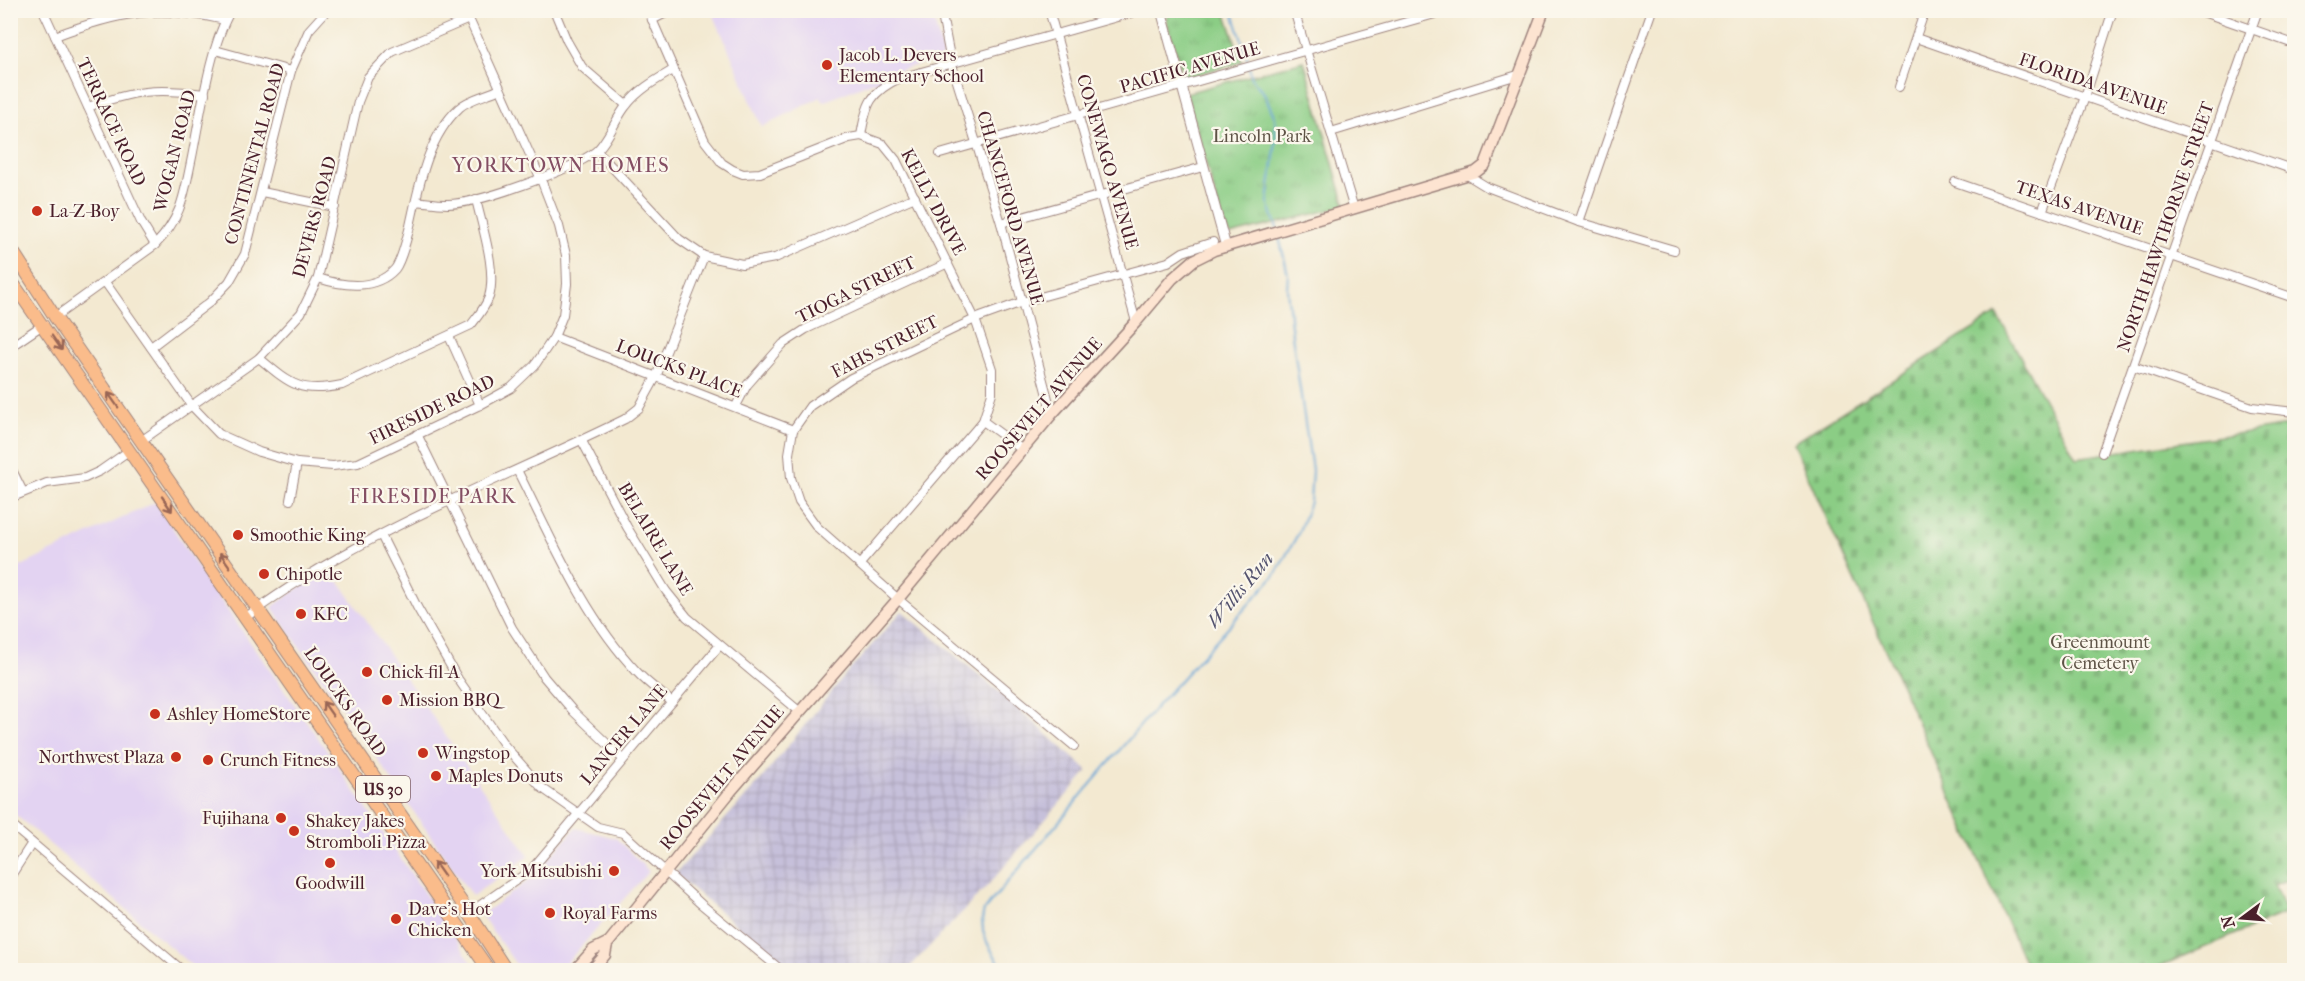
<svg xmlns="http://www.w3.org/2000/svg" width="2305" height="981" viewBox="0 0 2305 981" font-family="'IM FELL French Canon',serif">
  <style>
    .built { fill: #e3d3f2 }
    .industrial { fill: url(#industrial-grid) }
    .cemetery { fill: url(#cemetery-stones); stroke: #6a7658; stroke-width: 1.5 }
    .park { fill: url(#park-tufts); stroke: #6a7658; stroke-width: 1.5 }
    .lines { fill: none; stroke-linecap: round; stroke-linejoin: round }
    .stream { stroke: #62a2d5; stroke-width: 2 }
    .minor-casing { stroke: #9e847e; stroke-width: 10 }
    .tertiary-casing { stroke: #9e847e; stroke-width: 11 }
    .secondary-casing { stroke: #9e847e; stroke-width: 13 }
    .trunk-casing { stroke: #9e847e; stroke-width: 14 }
    .minor { stroke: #fff; stroke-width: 8 }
    .tertiary { stroke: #fff; stroke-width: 9 }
    .secondary { stroke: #fde4d1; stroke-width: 10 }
    .trunk { stroke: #fabc8b; stroke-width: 12 }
    .oneway { stroke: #996656 }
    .poi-dot { fill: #c8321e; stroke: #fbf7ec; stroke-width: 2 }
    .labels { text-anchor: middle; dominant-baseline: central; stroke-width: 4.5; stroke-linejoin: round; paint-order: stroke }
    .shield { fill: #fbf7ec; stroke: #7f6065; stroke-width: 1.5 }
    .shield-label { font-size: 16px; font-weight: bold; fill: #4a1f2b }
    .poi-label { font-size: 18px; fill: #4a1f2b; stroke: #fbf7ec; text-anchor: start }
    .street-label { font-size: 18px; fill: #4a1f2b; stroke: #fbf7ec }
    .park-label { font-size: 18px; fill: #5e5346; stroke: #fbf7ec }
    .neighbourhood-label { font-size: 20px; letter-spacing: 1.5px; fill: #844e63; stroke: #fbf7ec }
    .water-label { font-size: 20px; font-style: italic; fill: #54536f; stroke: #fbf7ec }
  </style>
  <defs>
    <pattern id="industrial-grid" width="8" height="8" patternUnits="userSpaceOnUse" patternTransform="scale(1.5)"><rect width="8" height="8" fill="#c6c0da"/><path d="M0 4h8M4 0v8" fill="none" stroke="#aca5bb"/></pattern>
    <pattern id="cemetery-stones" width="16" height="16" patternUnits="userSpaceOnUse" patternTransform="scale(1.5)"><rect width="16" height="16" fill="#8bcd85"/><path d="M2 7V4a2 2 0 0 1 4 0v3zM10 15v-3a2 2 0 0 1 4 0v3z" fill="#79b073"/></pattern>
    <pattern id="park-tufts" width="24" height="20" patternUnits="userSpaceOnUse" patternTransform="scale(1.5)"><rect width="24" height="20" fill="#8bcd85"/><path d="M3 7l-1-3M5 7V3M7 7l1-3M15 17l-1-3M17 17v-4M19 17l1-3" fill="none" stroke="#79b073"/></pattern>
  </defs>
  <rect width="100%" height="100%" fill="#fbf7ec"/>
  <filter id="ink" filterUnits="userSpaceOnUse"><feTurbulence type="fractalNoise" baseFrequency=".0167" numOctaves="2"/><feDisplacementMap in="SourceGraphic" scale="12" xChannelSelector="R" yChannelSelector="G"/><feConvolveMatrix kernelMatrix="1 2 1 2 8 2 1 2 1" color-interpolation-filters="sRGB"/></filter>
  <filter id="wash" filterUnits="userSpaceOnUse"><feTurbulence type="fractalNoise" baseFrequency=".008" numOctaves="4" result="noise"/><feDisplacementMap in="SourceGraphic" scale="24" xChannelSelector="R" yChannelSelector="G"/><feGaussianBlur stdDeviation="1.35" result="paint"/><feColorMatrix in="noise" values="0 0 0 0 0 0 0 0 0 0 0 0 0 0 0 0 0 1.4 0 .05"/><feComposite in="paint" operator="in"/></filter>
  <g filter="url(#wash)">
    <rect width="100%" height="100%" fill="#f3e9d1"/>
    <!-- built -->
    <g class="built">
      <path d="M712,11H932L943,57L894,72L875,83L874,81L823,102L821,97L762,127Z"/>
      <path d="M156,502L204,577L321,742L477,970H197L11,811V571Z"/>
      <path d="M329,567L529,856L472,896L272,607Z"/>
      <path d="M576,828L616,838L649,871L560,970H520L481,915L529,880Z"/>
    </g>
    <!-- industrial -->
    <path class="industrial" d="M902,611L1009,700L1088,771L989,884L907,970H790L675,874L759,782L841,680Z"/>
    <!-- cemetery -->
    <path class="cemetery" d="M1997,314L2076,458L2294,425V877L2274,886L2286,913L2151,970H2028L1793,443Z"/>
    <!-- park -->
    <g class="park">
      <path d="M1175,11H1225L1242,62L1184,78L1166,19L1168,13Z"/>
      <path d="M1304,61L1345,206L1230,235L1224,226L1186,93Z"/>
    </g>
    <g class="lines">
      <!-- stream -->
      <g class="stream">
        <path d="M1232,10L1246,53L1252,79L1264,93L1275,118L1276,141L1268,202L1277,228"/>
        <path d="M1004,970C992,951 977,934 984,910L1157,706L1275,575L1298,534L1310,502L1312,470L1292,335L1287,289L1288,274L1278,233"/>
      </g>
    </g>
  </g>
  <g filter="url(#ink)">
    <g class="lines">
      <defs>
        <g id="minor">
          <path d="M43,10L141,222L155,245"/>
          <path d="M554,10L567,41L582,67L626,105"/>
          <path d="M648,10L705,141L722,163L733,170L743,174L760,173L849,138L861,136L883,144L896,160L975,319L992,369V393L983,421L860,564"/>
          <path d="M941,10L951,62L1001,223L1052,414"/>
          <path d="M1049,10L1136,322"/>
          <path d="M1294,10L1354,209"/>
          <path d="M2197,10L2294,44"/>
          <path d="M652,20L672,10"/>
          <path d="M55,36C119,12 157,4 225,20"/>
          <path d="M1916,38L2294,170"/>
          <path d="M215,50L291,71"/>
          <path d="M1899,87L1925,10"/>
          <path d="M88,107C136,90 155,88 205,94"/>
          <path d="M1331,132L1521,74"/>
          <path d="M861,136C866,104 870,92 900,78L1142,10"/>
          <path d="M597,151L679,239L704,256L742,264L775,258L915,197"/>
          <path d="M940,154L1449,10"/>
          <path d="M1469,176L1487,187L1579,222L1674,250"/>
          <path d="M1955,182L2294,298"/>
          <path d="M262,192L335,207"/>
          <path d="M416,201C426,202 437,204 448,204C478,204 571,170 595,152C607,143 616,118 626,106C638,90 656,80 673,70"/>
          <path d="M2042,212L2085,97L2113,10"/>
          <path d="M1579,222L1652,10"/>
          <path d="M1001,223L1203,167"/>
          <path d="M318,278C342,286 375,291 395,269C402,260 407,237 410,226C419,186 427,138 459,108C468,99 488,95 500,89"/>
          <path d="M105,282L192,406L219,434L259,452L297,463L333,466L358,463L480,405L511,388L535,365L554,337L563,315L567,284L566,255L559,226L540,177L465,10"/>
          <path d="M55,317L155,245C181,219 184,196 191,162C200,119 209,47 231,10"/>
          <path d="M449,336L480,405"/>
          <path d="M554,337L793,430"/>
          <path d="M10,347L44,324"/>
          <path d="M151,347L210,302L229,282L245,254L291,71L309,30L327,10"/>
          <path d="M259,358C290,384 300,394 342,385L471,325C478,316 485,308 489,297C497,270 482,227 476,199"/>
          <path d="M2133,366L2252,407L2294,412"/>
          <path d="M736,406L747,385L783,344L806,329L948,263"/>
          <path d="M983,421L1024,451"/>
          <path d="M417,434L512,628L544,677L573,711L623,759"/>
          <path d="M141,441L259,358L301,313L318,278L358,102L368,77L392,52L469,19"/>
          <path d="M582,441L627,527L666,591L687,617L799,711"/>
          <path d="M2102,453L2258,10"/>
          <path d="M10,466L23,492"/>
          <path d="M517,470C552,539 583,615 637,672C647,683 660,692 672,702"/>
          <path d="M10,498L47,483L85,478L100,471L130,450"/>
          <path d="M290,500L297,463"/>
          <path d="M381,535L417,607L458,679L505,746L542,788L598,827L623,833L701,904L781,970"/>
          <path d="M245,618C360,532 497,482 625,419L639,408L656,377L704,256"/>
          <path d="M1074,746L898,599L817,527L799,502L791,478L789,454L793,430L810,406L851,378L975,319L1022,302L1168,262L1183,252L1213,242"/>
          <path d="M10,824L182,970"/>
          <path d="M10,877L32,843"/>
          <path d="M469,913L531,870L720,645"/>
          <path d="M10,969L11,970"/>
        </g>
        <path id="tertiary" d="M1161,10L1226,247"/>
        <g id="secondary">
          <path d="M575,970L593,950L609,942L731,791L898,599L1052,414L1136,322L1172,279L1194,260L1214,250L1476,172L1485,165L1544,10"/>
          <path d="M592,970L605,955L607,944"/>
        </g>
        <g id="trunk">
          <path d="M10,247L55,317L469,913L506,970"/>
          <path d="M10,279L489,970"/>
        </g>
      </defs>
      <!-- minor casing -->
      <use href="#minor" class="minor-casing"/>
      <!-- tertiary casing -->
      <use href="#tertiary" class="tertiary-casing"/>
      <!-- secondary casing -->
      <use href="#secondary" class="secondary-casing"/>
      <!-- trunk casing -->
      <use href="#trunk" class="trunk-casing"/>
      <!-- minor -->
      <use href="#minor" class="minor"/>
      <!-- tertiary -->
      <use href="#tertiary" class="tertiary"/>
      <!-- secondary -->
      <use href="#secondary" class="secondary"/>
      <!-- trunk -->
      <use href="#trunk" class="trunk"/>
    </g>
    <!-- one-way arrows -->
    <defs><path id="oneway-shaft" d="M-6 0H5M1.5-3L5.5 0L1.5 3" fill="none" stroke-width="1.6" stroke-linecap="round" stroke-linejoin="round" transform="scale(1.5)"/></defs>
    <g class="oneway">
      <use href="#oneway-shaft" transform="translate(57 343) rotate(55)"/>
      <use href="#oneway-shaft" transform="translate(113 400) rotate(-125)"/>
      <use href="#oneway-shaft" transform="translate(167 504) rotate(56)"/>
      <use href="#oneway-shaft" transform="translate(225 560) rotate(-125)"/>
      <use href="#oneway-shaft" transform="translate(328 709) rotate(-125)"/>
      <use href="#oneway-shaft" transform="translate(439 869) rotate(-125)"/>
    </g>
  </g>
  <!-- markers -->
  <g class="poi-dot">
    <circle cx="827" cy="65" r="6"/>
    <circle cx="37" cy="211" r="6"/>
    <circle cx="238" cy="535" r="6"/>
    <circle cx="264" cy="574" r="6"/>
    <circle cx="301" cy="614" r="6"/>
    <circle cx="367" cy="672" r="6"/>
    <circle cx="387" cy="700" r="6"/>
    <circle cx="155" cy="714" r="6"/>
    <circle cx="423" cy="753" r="6"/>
    <circle cx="176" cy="757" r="6"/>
    <circle cx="208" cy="760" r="6"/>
    <circle cx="436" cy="776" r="6"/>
    <circle cx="281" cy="818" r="6"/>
    <circle cx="294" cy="831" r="6"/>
    <circle cx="330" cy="863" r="6"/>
    <circle cx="614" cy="871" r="6"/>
    <circle cx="550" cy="913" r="6"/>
    <circle cx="396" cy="919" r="6"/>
  </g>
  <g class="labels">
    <!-- shield labels -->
    <rect class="shield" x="356" y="776" width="54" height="26" rx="4.5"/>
    <g class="shield-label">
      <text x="383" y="789">US 30</text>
    </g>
    <!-- poi labels -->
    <g class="poi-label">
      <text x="839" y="55">Jacob L. Devers<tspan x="839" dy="21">Elementary School</tspan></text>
      <text x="49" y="211">La-Z-Boy</text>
      <text x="250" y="535">Smoothie King</text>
      <text x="276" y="574">Chipotle</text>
      <text x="313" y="614">KFC</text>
      <text x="379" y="672">Chick-fil-A</text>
      <text x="399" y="700">Mission BBQ</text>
      <text x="167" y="714">Ashley HomeStore</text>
      <text x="435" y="753">Wingstop</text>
      <text x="164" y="757" text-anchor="end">Northwest Plaza</text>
      <text x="220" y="760">Crunch Fitness</text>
      <text x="448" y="776">Maples Donuts</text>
      <text x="269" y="818" text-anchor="end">Fujihana</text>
      <text x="306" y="821">Shakey Jakes<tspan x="306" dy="21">Stromboli Pizza</tspan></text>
      <text x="602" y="871" text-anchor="end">York Mitsubishi</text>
      <text x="330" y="883" text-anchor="middle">Goodwill</text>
      <text x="408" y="909">Dave's Hot<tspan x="408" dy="21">Chicken</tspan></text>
      <text x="562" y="913">Royal Farms</text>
    </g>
    <!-- street labels -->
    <g class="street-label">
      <text transform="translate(1190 68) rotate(-16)">PACIFIC AVENUE</text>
      <text transform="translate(2093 84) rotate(19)">FLORIDA AVENUE</text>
      <text transform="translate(111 122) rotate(65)">TERRACE ROAD</text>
      <text transform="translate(175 151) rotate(-76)">WOGAN ROAD</text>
      <text transform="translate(255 154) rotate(-75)">CONTINENTAL ROAD</text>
      <text transform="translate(1107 162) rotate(74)">CONEWAGO AVENUE</text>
      <text transform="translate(933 202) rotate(62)">KELLY DRIVE</text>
      <text transform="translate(1010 208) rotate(74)">CHANCEFORD AVENUE</text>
      <text transform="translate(2079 208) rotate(19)">TEXAS AVENUE</text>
      <text transform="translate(315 217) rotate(-75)">DEVERS ROAD</text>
      <text transform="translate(2166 227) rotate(-71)">NORTH HAWTHORNE STREET</text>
      <text transform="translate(856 290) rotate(-26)">TIOGA STREET</text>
      <text transform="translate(885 347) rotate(-27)">FAHS STREET</text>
      <text transform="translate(679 369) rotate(21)">LOUCKS PLACE</text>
      <text transform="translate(1039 409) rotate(-49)">ROOSEVELT AVENUE</text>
      <text transform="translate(432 410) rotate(-26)">FIRESIDE ROAD</text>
      <text transform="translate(655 539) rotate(59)">BELAIRE LANE</text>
      <text transform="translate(345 702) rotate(55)">LOUCKS ROAD</text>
      <text transform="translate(624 735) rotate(-50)">LANCER LANE</text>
      <text transform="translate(722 778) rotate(-50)">ROOSEVELT AVENUE</text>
    </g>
    <!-- park labels -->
    <g class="park-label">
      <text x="1262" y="136">Lincoln Park</text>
      <text x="2100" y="642">Greenmount<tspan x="2100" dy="21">Cemetery</tspan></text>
    </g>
    <!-- neighbourhood labels -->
    <g class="neighbourhood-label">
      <text x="561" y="165">YORKTOWN HOMES</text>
      <text x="433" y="496">FIRESIDE PARK</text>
    </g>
    <!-- water labels -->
    <g class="water-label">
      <text transform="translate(1240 590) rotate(-50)">Willis Run</text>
    </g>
  </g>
  <!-- margin -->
  <rect width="2305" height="981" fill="none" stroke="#fbf7ec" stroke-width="36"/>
  <!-- north arrow -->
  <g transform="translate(2242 918) rotate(254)" stroke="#fbf7ec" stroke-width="4.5" paint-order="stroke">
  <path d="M0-4.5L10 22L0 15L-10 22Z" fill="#4a1f2b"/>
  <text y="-9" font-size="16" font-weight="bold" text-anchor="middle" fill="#4a1f2b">N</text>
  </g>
</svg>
